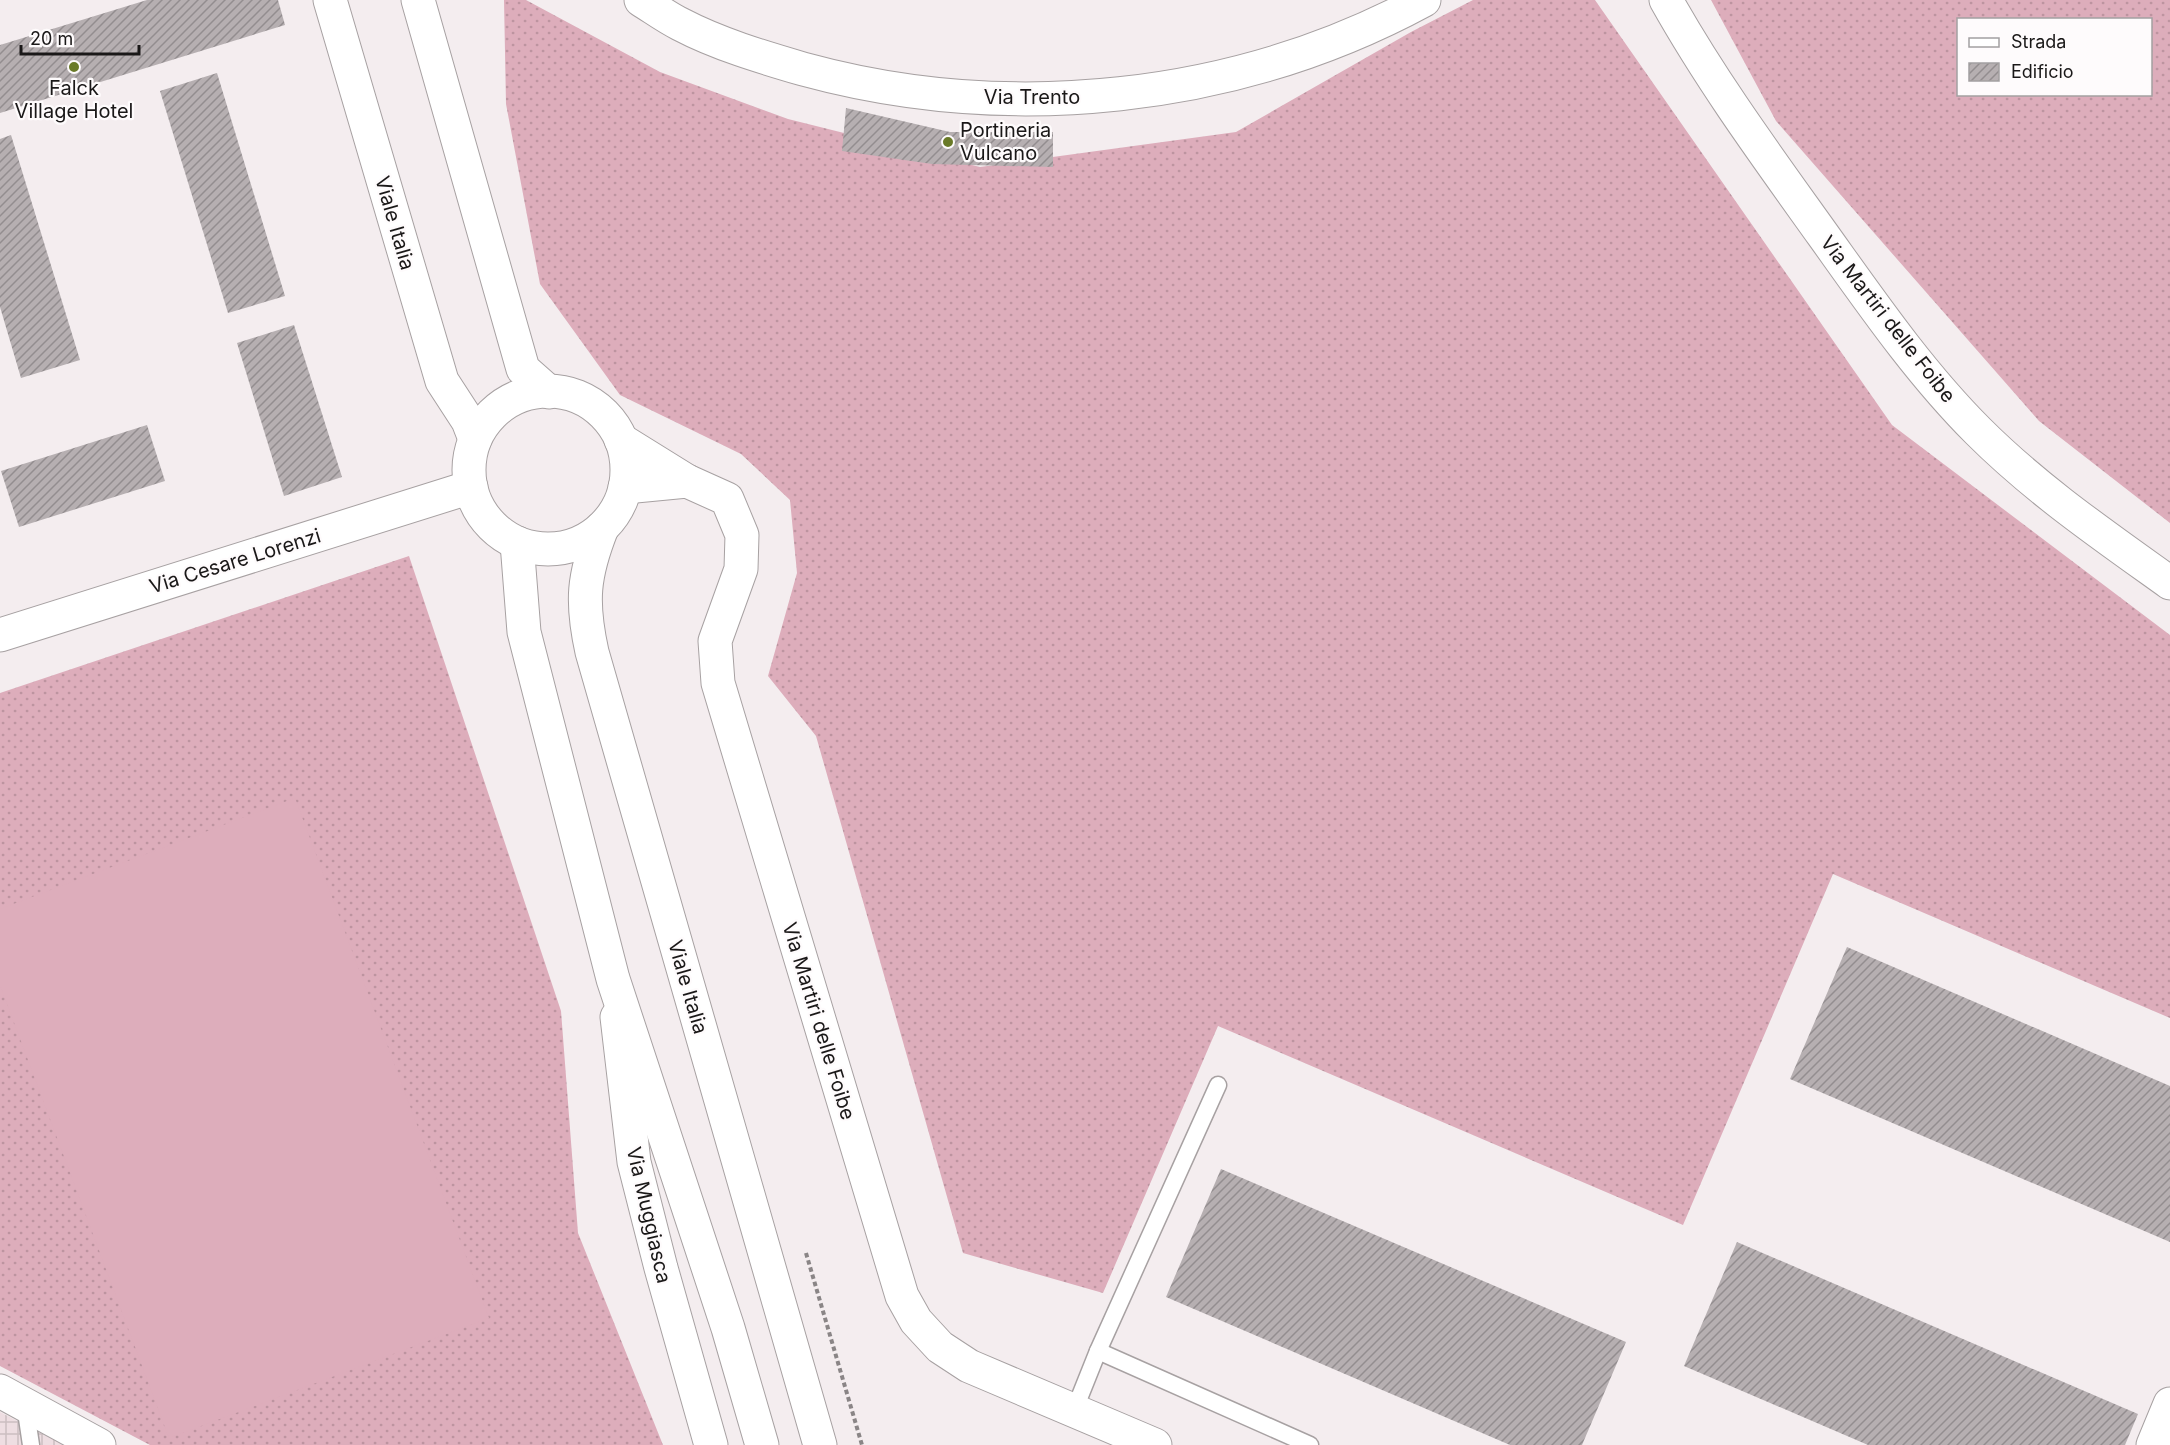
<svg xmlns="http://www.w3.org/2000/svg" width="2170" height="1445" viewBox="0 0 2170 1445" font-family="Inter,sans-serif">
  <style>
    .industrial { fill: url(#industrial-grid) }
    .grass { fill: url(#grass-dots); fill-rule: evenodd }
    .pitch { fill: #ddadbb }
    .building { fill: url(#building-hatch) }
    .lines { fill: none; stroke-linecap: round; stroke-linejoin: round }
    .service-casing { stroke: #a7a1a2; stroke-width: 19 }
    .minor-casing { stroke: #a7a1a2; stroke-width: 35 }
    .primary-casing { stroke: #a7a1a2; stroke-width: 35 }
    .path { stroke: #8a8586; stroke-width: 4; stroke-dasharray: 4.5 3; stroke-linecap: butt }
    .service { stroke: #fff; stroke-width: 16 }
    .minor { stroke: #fff; stroke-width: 33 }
    .primary { stroke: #fff; stroke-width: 33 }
    .poi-dot { fill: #6a7a28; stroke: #fefbfc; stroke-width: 2 }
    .labels { text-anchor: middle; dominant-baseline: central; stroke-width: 4.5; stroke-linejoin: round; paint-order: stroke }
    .poi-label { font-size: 20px; fill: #1a1818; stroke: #fefbfc }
    .street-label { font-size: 20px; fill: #1a1818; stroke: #fefbfc }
  </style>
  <defs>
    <pattern id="industrial-grid" width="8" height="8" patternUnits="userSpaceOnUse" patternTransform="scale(1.5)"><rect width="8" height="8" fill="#eedee2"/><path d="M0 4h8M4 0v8" fill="none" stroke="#ccbec1"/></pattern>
    <pattern id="grass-dots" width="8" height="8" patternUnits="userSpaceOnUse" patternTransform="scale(1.5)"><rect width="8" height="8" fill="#ddadbb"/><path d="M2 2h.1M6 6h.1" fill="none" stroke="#bd94a0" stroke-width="1.8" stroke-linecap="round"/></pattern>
    <pattern id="building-hatch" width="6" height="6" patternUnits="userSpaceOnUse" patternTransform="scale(1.5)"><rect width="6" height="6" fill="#b6afb1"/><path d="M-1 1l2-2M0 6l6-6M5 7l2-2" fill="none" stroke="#938d8f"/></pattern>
  </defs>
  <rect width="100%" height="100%" fill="#f4edef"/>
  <!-- industrial -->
  <path class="industrial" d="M0,1412L64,1445H0Z"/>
  <!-- grass -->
  <g class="grass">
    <path d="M504,0H526L660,72L788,119L980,167L1236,132L1411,32L1473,0H1595L1892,425L2170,635V1018L1833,874L1683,1225L1218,1026L1103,1293L963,1253L816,736L768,676L797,573L790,500L741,454L620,395L540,284L506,104Z"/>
    <path d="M1711,0H2170V523L2039,421L1776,121ZM1958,20H2150V94H1958Z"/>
    <path d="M409,556L561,1011L578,1233L663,1445H150L0,1366V693Z"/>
  </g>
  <!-- pitch -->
  <path class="pitch" d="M295,798L489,1318L169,1438L0,985V909Z"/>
  <!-- building -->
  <g class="building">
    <path d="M147,0H278L285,25L0,113V45Z"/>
    <path d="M217,73L285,296L228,313L160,91Z"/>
    <path d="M846,108L950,132H1053V167L932,164L842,151Z"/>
    <path d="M11,135L80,360L21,378L0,307V139Z"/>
    <path d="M294,325L342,477L284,496L237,343Z"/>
    <path d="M147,425L165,481L19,527L1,471Z"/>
    <path d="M1847,947L2170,1086V1242L1790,1079Z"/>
    <path d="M1221,1169L1626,1342L1582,1445H1510L1166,1297Z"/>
    <path d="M1737,1242L2138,1414L2125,1445H1868L1684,1366Z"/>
  </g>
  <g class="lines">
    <defs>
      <g id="service">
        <path d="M1098,1351L1310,1445"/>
        <path d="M25,1405L31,1445"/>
        <path d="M1074,1411L1098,1351L1218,1085"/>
      </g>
      <g id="minor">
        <path d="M641,0C654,8 666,17 680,24C718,44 762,57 803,69C1008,125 1236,102 1424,0"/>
        <path d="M1666,0C1712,82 1768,158 1823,235C1871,302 1919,372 1978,431C2036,489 2103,535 2170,583"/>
        <path d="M621,440L687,481L727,499L742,535L741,569L715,641L718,683L902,1296L916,1321L940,1347L969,1366L1155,1445"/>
        <path d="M625,487L687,481"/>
        <path d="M0,635L471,487"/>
        <path d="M617,1017L634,1162L661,1268L711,1445"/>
        <path d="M0,1391L99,1445"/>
        <path d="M2153,1445L2170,1404"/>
      </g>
      <g id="primary">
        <path d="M330,0L442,381L468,421L475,439"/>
        <path d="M418,0L523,369L549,392"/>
        <circle cx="548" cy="470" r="79"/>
        <path d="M602,528C583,576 581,602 592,652L820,1445"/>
        <path d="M517,543L524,632L613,979L728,1328L762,1445"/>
      </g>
    </defs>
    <!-- service casing -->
    <use href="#service" class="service-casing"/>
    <!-- minor casing -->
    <use href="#minor" class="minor-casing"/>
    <!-- primary casing -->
    <use href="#primary" class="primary-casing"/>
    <!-- path -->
    <path class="path" d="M806,1253L862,1445"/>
    <!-- service -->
    <use href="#service" class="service"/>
    <!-- minor -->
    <use href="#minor" class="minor"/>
    <!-- primary -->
    <use href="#primary" class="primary"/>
  </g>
  <!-- markers -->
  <g class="poi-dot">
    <circle cx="74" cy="67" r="6"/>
    <circle cx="948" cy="142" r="6"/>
  </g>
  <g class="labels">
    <!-- poi labels -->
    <g class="poi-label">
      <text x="74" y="88">Falck<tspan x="74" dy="23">Village Hotel</tspan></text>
      <text x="960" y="130" text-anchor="start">Portineria<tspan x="960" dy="23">Vulcano</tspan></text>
    </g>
    <!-- street labels -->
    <g class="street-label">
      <text x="1032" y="97">Via Trento</text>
      <text transform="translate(395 223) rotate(74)">Viale Italia</text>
      <text transform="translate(1888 319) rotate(52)">Via Martiri delle Foibe</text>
      <text transform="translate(235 561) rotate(-17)">Via Cesare Lorenzi</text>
      <text transform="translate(688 987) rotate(74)">Viale Italia</text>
      <text transform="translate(819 1021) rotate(73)">Via Martiri delle Foibe</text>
      <text transform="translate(649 1215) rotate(77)">Via Muggiasca</text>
    </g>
  </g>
  <!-- legend -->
  <rect x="1957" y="18" width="195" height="78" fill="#fefbfc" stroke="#a3a0a1" stroke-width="1.5"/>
  <rect x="1969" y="38" width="30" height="9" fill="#ffffff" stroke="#a3a0a1" stroke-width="1.5"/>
  <text x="2011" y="48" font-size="18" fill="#1a1818">Strada</text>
  <rect x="1969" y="63" width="30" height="18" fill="url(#building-hatch)" stroke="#a3a0a1" stroke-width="1.5"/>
  <text x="2011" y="78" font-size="18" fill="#1a1818">Edificio</text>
  <!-- scale -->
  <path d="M21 45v9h118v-9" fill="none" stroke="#1a1818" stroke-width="3"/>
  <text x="30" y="45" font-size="18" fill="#1a1818" stroke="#fefbfc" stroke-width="4.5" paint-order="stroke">20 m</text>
</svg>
